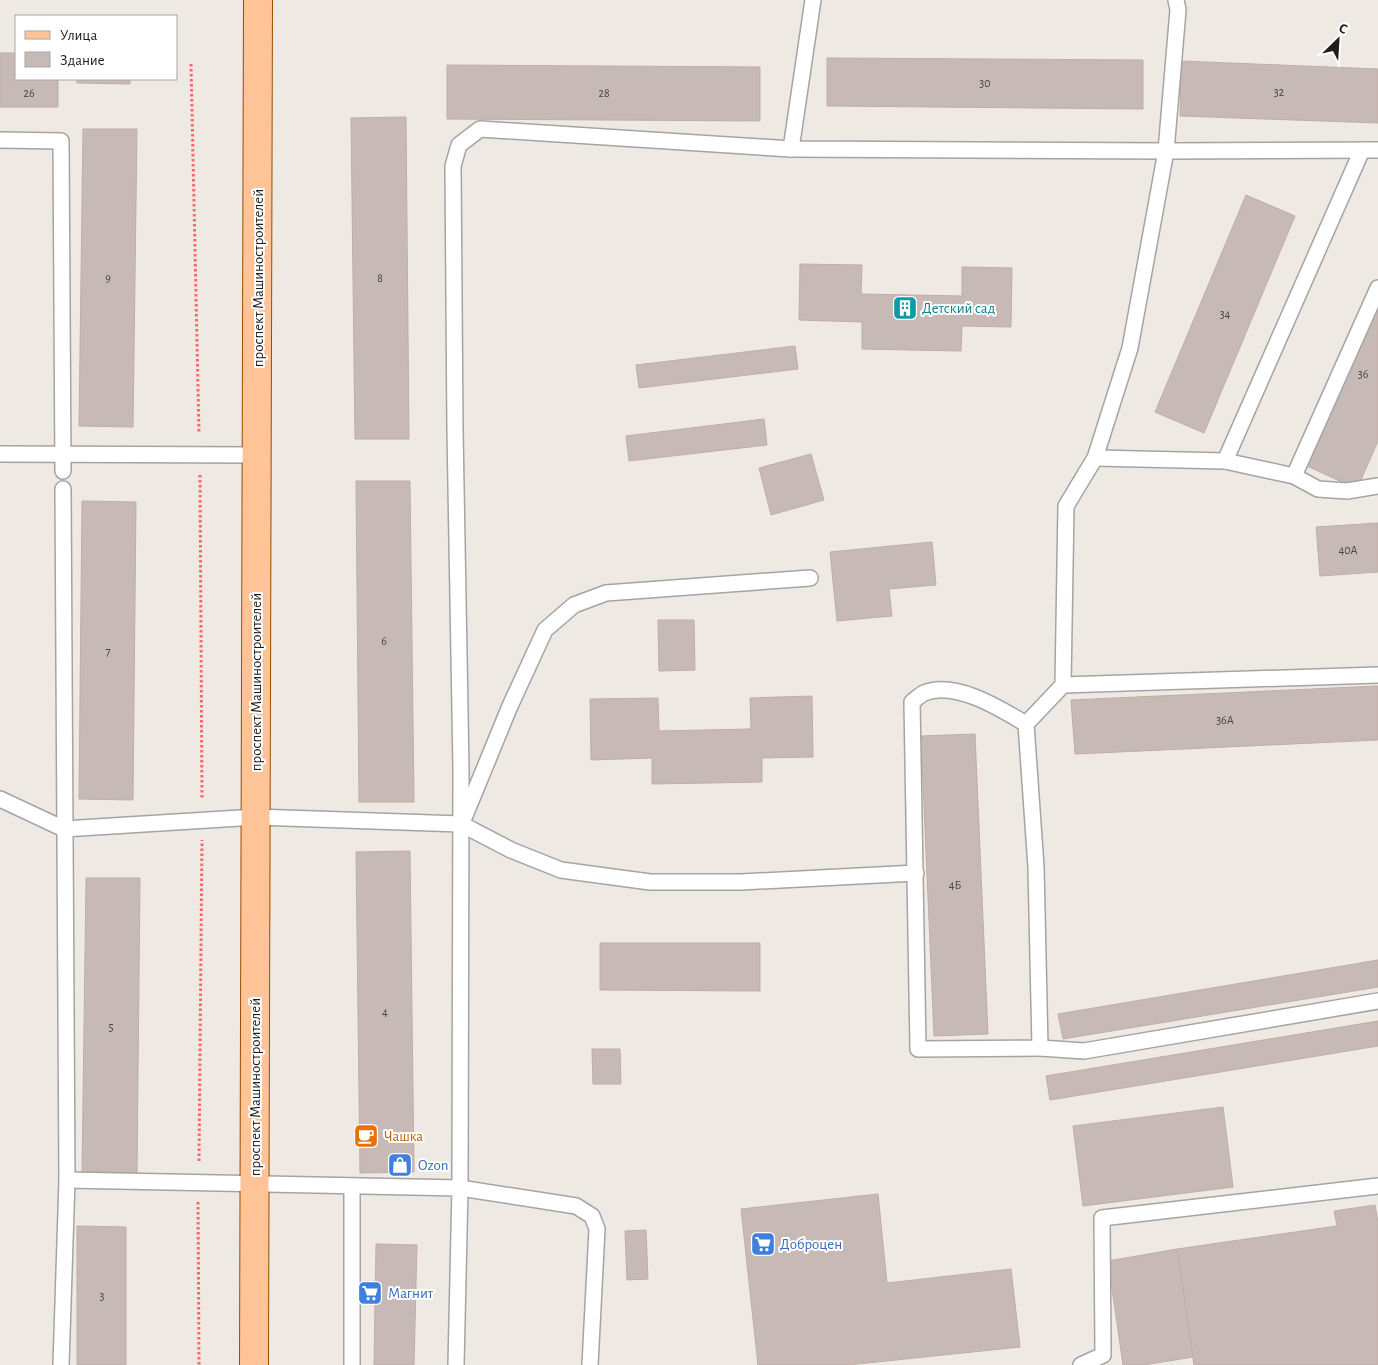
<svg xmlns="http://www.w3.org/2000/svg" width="1378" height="1365" viewBox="0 0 1378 1365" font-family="'Alegreya Sans',sans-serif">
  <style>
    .building { fill: #c7bab6; stroke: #c1ada4 }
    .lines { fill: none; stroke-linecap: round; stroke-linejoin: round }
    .lane-casing { stroke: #a4a4a4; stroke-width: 18 }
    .primary-casing { stroke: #974e00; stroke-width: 30 }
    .path { stroke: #ff646b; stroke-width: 3; stroke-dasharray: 2.5 2.5; stroke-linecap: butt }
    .lane { stroke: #fff; stroke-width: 15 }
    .primary { stroke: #ffc398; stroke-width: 28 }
    .labels { text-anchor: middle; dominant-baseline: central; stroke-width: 4; stroke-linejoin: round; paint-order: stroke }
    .number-label { font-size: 12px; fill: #484443 }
    .street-label { font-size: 15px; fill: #1d1d1d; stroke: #fff }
    .culture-label { font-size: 15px; fill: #0d838f; stroke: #fff; text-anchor: start }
    .food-label { font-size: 15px; fill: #c56008; stroke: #fff; text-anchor: start }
    .shop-label { font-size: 15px; fill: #366cbe; stroke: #fff; text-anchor: start }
  </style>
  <rect width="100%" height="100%" fill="#efe9e3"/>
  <!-- building -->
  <g class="building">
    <path d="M0,53H16V79H58V107H0Z"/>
    <path d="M827,58L1143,60V109L827,106Z"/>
    <path d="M1181,61L1378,69V123L1180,116Z"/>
    <path d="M447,65L760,67V121L447,119Z"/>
    <path d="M77,79H130V84L77,83Z"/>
    <path d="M406,117L409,439H355L351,118Z"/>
    <path d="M83,129H137L133,427L79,426Z"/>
    <path d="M1246,195L1295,216L1204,433L1155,412Z"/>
    <path d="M800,264L862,265L861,294L962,296V267L1012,268L1011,327L962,326L961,351L862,349V322L799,320Z"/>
    <path d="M1378,306V441L1357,489L1307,466Z"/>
    <path d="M795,346L798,369L639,388L636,365Z"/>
    <path d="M764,419L767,445L629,461L626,436Z"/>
    <path d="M811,454L824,500L771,515L759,468Z"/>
    <path d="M356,481H410L414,802H359Z"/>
    <path d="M82,501L136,502L133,800L79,799Z"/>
    <path d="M1378,523V572L1320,576L1316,527Z"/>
    <path d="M932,542L936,585L889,589L892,616L837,621L830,552Z"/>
    <path d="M658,620H694L695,670L659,671Z"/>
    <path d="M1378,686V740L1075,754L1071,700Z"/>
    <path d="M812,696L813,757L762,758V782L652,784V758L591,760L590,699L658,698L659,731L751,729L750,698Z"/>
    <path d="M975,734L988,1034L934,1036L921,736Z"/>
    <path d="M410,851L414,1172L360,1173L356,852Z"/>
    <path d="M86,878H140L137,1176L82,1175Z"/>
    <path d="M600,943H760V991L600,990Z"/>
    <path d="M1378,960V987L1063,1039L1058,1014Z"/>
    <path d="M1378,1021V1046L1050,1100L1046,1076Z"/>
    <path d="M592,1049H620L621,1084H593Z"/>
    <path d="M1223,1107L1233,1187L1083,1206L1073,1126Z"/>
    <path d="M878,1194L887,1283L1011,1269L1020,1347L848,1365H758L741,1209Z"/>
    <path d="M1375,1205L1378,1223V1365H1194L1177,1249L1337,1226L1334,1211Z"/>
    <path d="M77,1226L126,1227V1365H77Z"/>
    <path d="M646,1230L648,1279L627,1280L625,1231Z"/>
    <path d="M376,1244L417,1245L414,1365H374Z"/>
    <path d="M1177,1249L1193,1357L1144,1365H1123L1108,1261Z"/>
  </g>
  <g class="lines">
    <defs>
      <g id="lane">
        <path d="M0,140L61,141L63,471"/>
        <path d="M791,149L813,0"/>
        <path d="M0,454L257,455"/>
        <path d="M1095,458L1225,461L1294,476L1318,489L1347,491L1378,486"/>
        <path d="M1225,461L1362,150"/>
        <path d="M1294,476L1378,288"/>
        <path d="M1063,685L1378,675"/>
        <path d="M1026,724C1001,709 955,680 924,693C920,695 916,699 912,702L918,1049L1040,1048L1036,867L1026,724L1063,685L1066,506L1095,458L1130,348L1166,151L1178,10L1176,0"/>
        <path d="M0,799L64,829L256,817L461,824L511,850L561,870L650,882H741L916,873"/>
        <path d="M464,818L510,706L545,630L574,605L606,593L810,578"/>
        <path d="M1040,1048L1084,1051L1378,1001"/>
        <path d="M67,1180L460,1188L456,1365"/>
        <path d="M61,1365L67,1180L63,489"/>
        <path d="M352,1365V1186"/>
        <path d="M590,1365L597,1229L592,1216L576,1206L460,1188L461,768L455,430L453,166L459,145L480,129L791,149L1166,151L1378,150"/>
        <path d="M1081,1365L1103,1355L1102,1218L1378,1186"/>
      </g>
      <path id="primary" d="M254,1365L258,0"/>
    </defs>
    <!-- lane casing -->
    <use href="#lane" class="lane-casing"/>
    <!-- primary casing -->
    <use href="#primary" class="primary-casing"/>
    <!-- path -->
    <g class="path">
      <path d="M191,64L199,434"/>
      <path d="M200,475L202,799"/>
      <path d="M199,1161L202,840"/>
      <path d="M198,1202L199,1365"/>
    </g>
    <!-- lane -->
    <use href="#lane" class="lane"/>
    <!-- primary -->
    <use href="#primary" class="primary"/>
  </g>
  <!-- icons -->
  <defs>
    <symbol id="building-square" viewBox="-11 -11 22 22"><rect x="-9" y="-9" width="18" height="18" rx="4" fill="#0f9aa8" stroke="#fff"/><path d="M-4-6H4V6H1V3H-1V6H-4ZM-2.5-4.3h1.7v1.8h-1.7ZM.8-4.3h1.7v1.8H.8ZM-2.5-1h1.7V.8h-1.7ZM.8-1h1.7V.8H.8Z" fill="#fff"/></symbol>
    <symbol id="cafe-square" viewBox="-11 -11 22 22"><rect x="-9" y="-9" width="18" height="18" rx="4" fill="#e8710a" stroke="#fff"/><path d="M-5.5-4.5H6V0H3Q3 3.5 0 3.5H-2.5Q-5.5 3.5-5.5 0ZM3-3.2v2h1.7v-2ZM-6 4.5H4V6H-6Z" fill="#fff"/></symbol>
    <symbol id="shop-square" viewBox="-11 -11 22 22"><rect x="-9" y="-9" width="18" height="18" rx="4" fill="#3f7fe0" stroke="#fff"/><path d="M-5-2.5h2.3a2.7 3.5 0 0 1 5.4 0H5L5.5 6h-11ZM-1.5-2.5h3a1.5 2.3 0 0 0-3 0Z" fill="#fff"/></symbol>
    <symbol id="supermarket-square" viewBox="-11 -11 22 22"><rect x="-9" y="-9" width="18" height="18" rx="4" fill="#3f7fe0" stroke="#fff"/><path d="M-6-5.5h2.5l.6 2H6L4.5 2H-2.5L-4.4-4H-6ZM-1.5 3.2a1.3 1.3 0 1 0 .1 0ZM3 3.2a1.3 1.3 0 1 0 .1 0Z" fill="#fff"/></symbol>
  </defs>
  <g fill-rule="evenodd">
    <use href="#building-square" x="891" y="294" width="28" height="28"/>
    <use href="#cafe-square" x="352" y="1122" width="28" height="28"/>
    <use href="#shop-square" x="386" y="1151" width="28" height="28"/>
    <use href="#supermarket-square" x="749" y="1230" width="28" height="28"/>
    <use href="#supermarket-square" x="356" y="1279" width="28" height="28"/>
  </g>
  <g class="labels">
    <!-- number labels -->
    <g class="number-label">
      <text x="985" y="83">30</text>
      <text x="1279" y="92">32</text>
      <text x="29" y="93">26</text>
      <text x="604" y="93">28</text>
      <text x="108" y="278">9</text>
      <text x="380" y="278">8</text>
      <text x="1225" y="314">34</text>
      <text x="1363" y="374">36</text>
      <text x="1348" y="550">40А</text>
      <text x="384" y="641">6</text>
      <text x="108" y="651">7</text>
      <text x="1225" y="720">36А</text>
      <text x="955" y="885">4Б</text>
      <text x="385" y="1012">4</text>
      <text x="111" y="1027">5</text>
      <text x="102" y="1296">3</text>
    </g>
    <!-- street labels -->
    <g class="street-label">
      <text transform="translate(258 278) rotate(-90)">проспект Машиностроителей</text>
      <text transform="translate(256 682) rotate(-90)">проспект Машиностроителей</text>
      <text transform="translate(255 1087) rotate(-90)">проспект Машиностроителей</text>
    </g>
    <!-- culture labels -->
    <g class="culture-label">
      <text x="922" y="308">Детский сад</text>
    </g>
    <!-- food labels -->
    <g class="food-label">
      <text x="384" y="1136">Чашка</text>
    </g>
    <!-- shop labels -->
    <g class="shop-label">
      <text x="418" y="1165">Ozon</text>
      <text x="780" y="1244">Доброцен</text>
      <text x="388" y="1293">Магнит</text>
    </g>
  </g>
  <!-- legend -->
  <rect x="15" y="15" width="162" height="65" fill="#ffffff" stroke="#a5a5a5"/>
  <rect x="25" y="31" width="25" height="8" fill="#ffc398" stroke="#a5a5a5"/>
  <text x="60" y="40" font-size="15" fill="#1d1d1d">Улица</text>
  <rect x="25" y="52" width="25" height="15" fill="#c7bab6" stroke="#a5a5a5"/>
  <text x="60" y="65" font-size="15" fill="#1d1d1d">Здание</text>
  <!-- north arrow -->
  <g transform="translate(1338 40) rotate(25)" stroke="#ffffff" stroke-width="4" paint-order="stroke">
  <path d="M0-4L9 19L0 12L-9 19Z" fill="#1d1d1d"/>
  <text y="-8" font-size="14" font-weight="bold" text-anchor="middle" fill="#1d1d1d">С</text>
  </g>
</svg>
